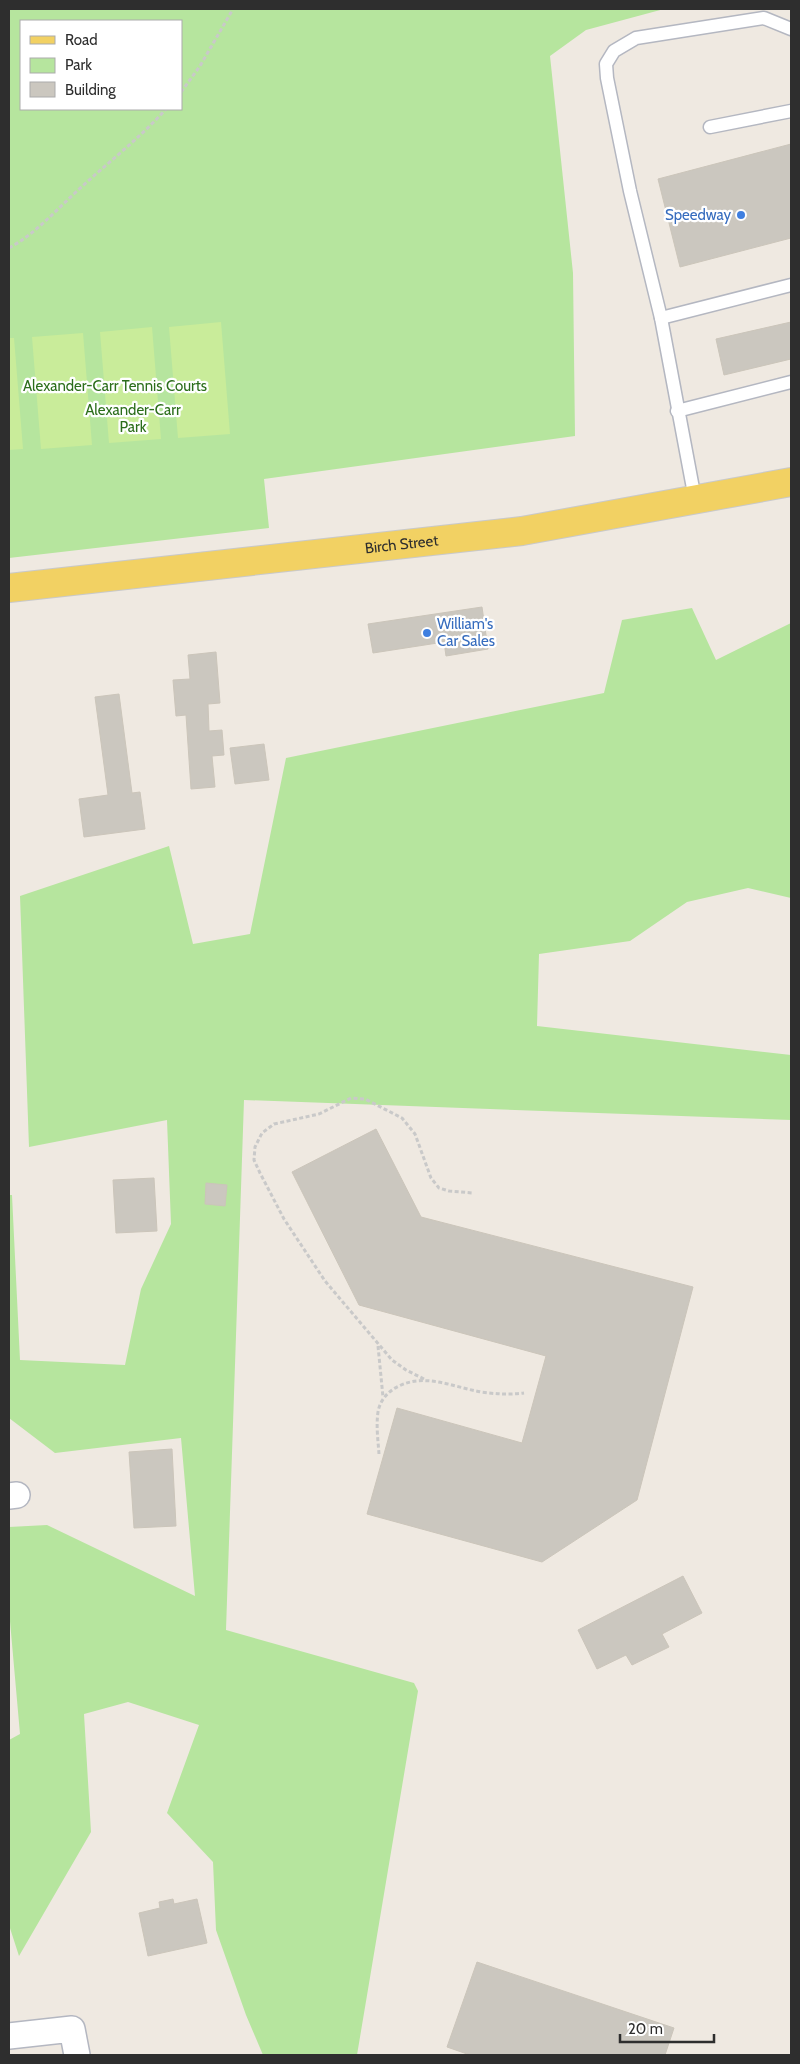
<svg xmlns="http://www.w3.org/2000/svg" width="800" height="2064" viewBox="0 0 800 2064" font-family="Cabin,sans-serif">
  <style>
    .green { fill: #b6e59e; fill-rule: evenodd }
    .pitch { fill: #c9ec9a }
    .building { fill: #cbc7bf; stroke: #cbc5ba }
    .lines { fill: none; stroke-linecap: round; stroke-linejoin: round }
    .lane-casing { stroke: #b4b7c1; stroke-width: 15 }
    .street-casing { stroke: #b4b7c1; stroke-width: 28 }
    .primary-casing { stroke: #c9c9c9; stroke-width: 30 }
    .path { stroke: #c9c9c9; stroke-width: 3; stroke-dasharray: 4 2.5; stroke-linecap: butt }
    .lane { stroke: #fff; stroke-width: 12 }
    .street { stroke: #fff; stroke-width: 25 }
    .primary { stroke: #f2d163; stroke-width: 28 }
    .shop-dot { fill: #3f7fe0; stroke: #fff; stroke-width: 2 }
    .labels { text-anchor: middle; dominant-baseline: central; stroke-width: 4.5; stroke-linejoin: round; paint-order: stroke }
    .shop-label { font-size: 15px; fill: #366cbe; stroke: #fff; text-anchor: end }
    .park-label { font-size: 15px; fill: #2c6e1b; stroke: #fff }
    .street-label { font-size: 15px; fill: #2e2e2e; stroke: #fff }
  </style>
  <rect width="100%" height="100%" fill="#efe9e1"/>
  <!-- green -->
  <g class="green">
    <path d="M9,9H664L586,30L550,56L573,273L575,436L264,479L269,528L9,558ZM21,21H181V109H21Z"/>
    <path d="M692,608L716,660L791,623V898L748,888L687,902L630,941L539,954L537,1026L791,1055V1120L244,1100L226,1630L414,1683L418,1691L357,2055H263L246,2015L216,1930L213,1862L167,1813L199,1725L128,1702L84,1714L91,1832L19,1956L9,1925V1740L20,1734L9,1610V1527L47,1525L195,1596L181,1438L55,1453L9,1418V1195H12L20,1360L125,1365L141,1289L171,1224L167,1120L29,1147L20,896L169,846L193,944L250,934L286,758L604,693L622,620Z"/>
  </g>
  <!-- pitch -->
  <g class="pitch">
    <path d="M221,322L230,434L178,438L169,327Z"/>
    <path d="M152,327L161,439L109,443L100,332Z"/>
    <path d="M83,333L92,445L41,449L32,337Z"/>
    <path d="M9,338H14L23,449L9,450Z"/>
  </g>
  <!-- building -->
  <g class="building">
    <path d="M791,144V238L680,267L658,179Z"/>
    <path d="M791,322V359L724,375L716,339Z"/>
    <path d="M482,607L488,649L446,656L444,642L373,653L368,624Z"/>
    <path d="M216,652L220,703L208,704L209,731L222,730L224,755L212,756L215,787L191,789L186,715L176,716L173,680L190,679L188,655Z"/>
    <path d="M119,694L132,793L140,792L145,829L84,837L79,799L108,795L95,697Z"/>
    <path d="M264,744L269,780L235,784L230,748Z"/>
    <path d="M376,1129L421,1217L693,1287L637,1500L542,1562L367,1514L397,1408L522,1443L546,1356L359,1305L292,1172Z"/>
    <path d="M154,1178L157,1231L116,1233L113,1180Z"/>
    <path d="M206,1183L227,1185L225,1206L205,1204Z"/>
    <path d="M172,1449L176,1526L134,1528L129,1452Z"/>
    <path d="M683,1576L702,1613L662,1634L669,1647L632,1665L626,1655L597,1669L578,1630Z"/>
    <path d="M173,1899L174,1904L197,1899L207,1943L148,1956L139,1913L160,1908L159,1902Z"/>
    <path d="M477,1962L674,2028L665,2055H470L447,2047Z"/>
  </g>
  <g class="lines">
    <defs>
      <g id="lane">
        <path d="M710,127L791,111"/>
        <path d="M661,318L791,285"/>
        <path d="M677,411L791,382"/>
        <path d="M695,499L661,318L630,191L607,78L606,64L614,51L636,38L764,18L791,29"/>
      </g>
      <g id="street">
        <path d="M9,1496L17,1495"/>
        <path d="M9,2036L72,2029L77,2055"/>
      </g>
      <g id="primary">
        <path id="s1" d="M9,588L522,531L791,482"/>
      </g>
    </defs>
    <!-- lane casing -->
    <use href="#lane" class="lane-casing"/>
    <!-- street casing -->
    <use href="#street" class="street-casing"/>
    <!-- primary casing -->
    <use href="#primary" class="primary-casing"/>
    <!-- path -->
    <g class="path">
      <path d="M181,92L200,66L233,9"/>
      <path d="M9,248C35,234 54,212 76,192C106,164 139,139 166,109"/>
      <path d="M378,1346L383,1397"/>
      <path d="M424,1379L406,1370L392,1360L325,1281L284,1219L260,1173L254,1160L255,1147L262,1133L274,1124L319,1114L351,1098L365,1099L402,1118L415,1134L431,1178L439,1188L449,1191L473,1193"/>
      <path d="M379,1454C378,1440 376,1426 378,1412C380,1400 388,1391 399,1386C426,1373 453,1387 481,1392C496,1394 509,1395 524,1393"/>
    </g>
    <!-- lane -->
    <use href="#lane" class="lane"/>
    <!-- street -->
    <use href="#street" class="street"/>
    <!-- primary -->
    <use href="#primary" class="primary"/>
  </g>
  <!-- markers -->
  <g class="shop-dot">
    <circle cx="741" cy="215" r="5"/>
    <circle cx="427" cy="633" r="5"/>
  </g>
  <g class="labels">
    <!-- shop labels -->
    <g class="shop-label">
      <text x="731" y="215">Speedway</text>
      <text x="437" y="624" text-anchor="start">William's<tspan x="437" dy="17">Car Sales</tspan></text>
    </g>
    <!-- park labels -->
    <g class="park-label">
      <text x="115" y="386">Alexander-Carr Tennis Courts</text>
      <text x="133" y="410">Alexander-Carr<tspan x="133" dy="17">Park</tspan></text>
    </g>
    <!-- street labels -->
    <g class="street-label">
      <text stroke="none"><textPath href="#s1" startOffset="395">Birch Street</textPath></text>
    </g>
  </g>
  <!-- border -->
  <rect width="800" height="2064" fill="none" stroke="#2e2e2e" stroke-width="20"/>
  <!-- legend -->
  <rect x="20" y="20" width="162" height="90" fill="#ffffff" stroke="#ababab"/>
  <rect x="30" y="36" width="25" height="8" fill="#f2d163" stroke="#ababab"/>
  <text x="65" y="45" font-size="15" fill="#2e2e2e">Road</text>
  <rect x="30" y="58" width="25" height="15" fill="#b6e59e" stroke="#ababab"/>
  <text x="65" y="70" font-size="15" fill="#2e2e2e">Park</text>
  <rect x="30" y="82" width="25" height="15" fill="#cbc7bf" stroke="#ababab"/>
  <text x="65" y="95" font-size="15" fill="#2e2e2e">Building</text>
  <!-- scale -->
  <path d="M620 2034v8h94v-8" fill="none" stroke="#2e2e2e" stroke-width="2.5"/>
  <text x="628" y="2034" font-size="15" fill="#2e2e2e" stroke="#ffffff" stroke-width="4" paint-order="stroke">20 m</text>
</svg>
